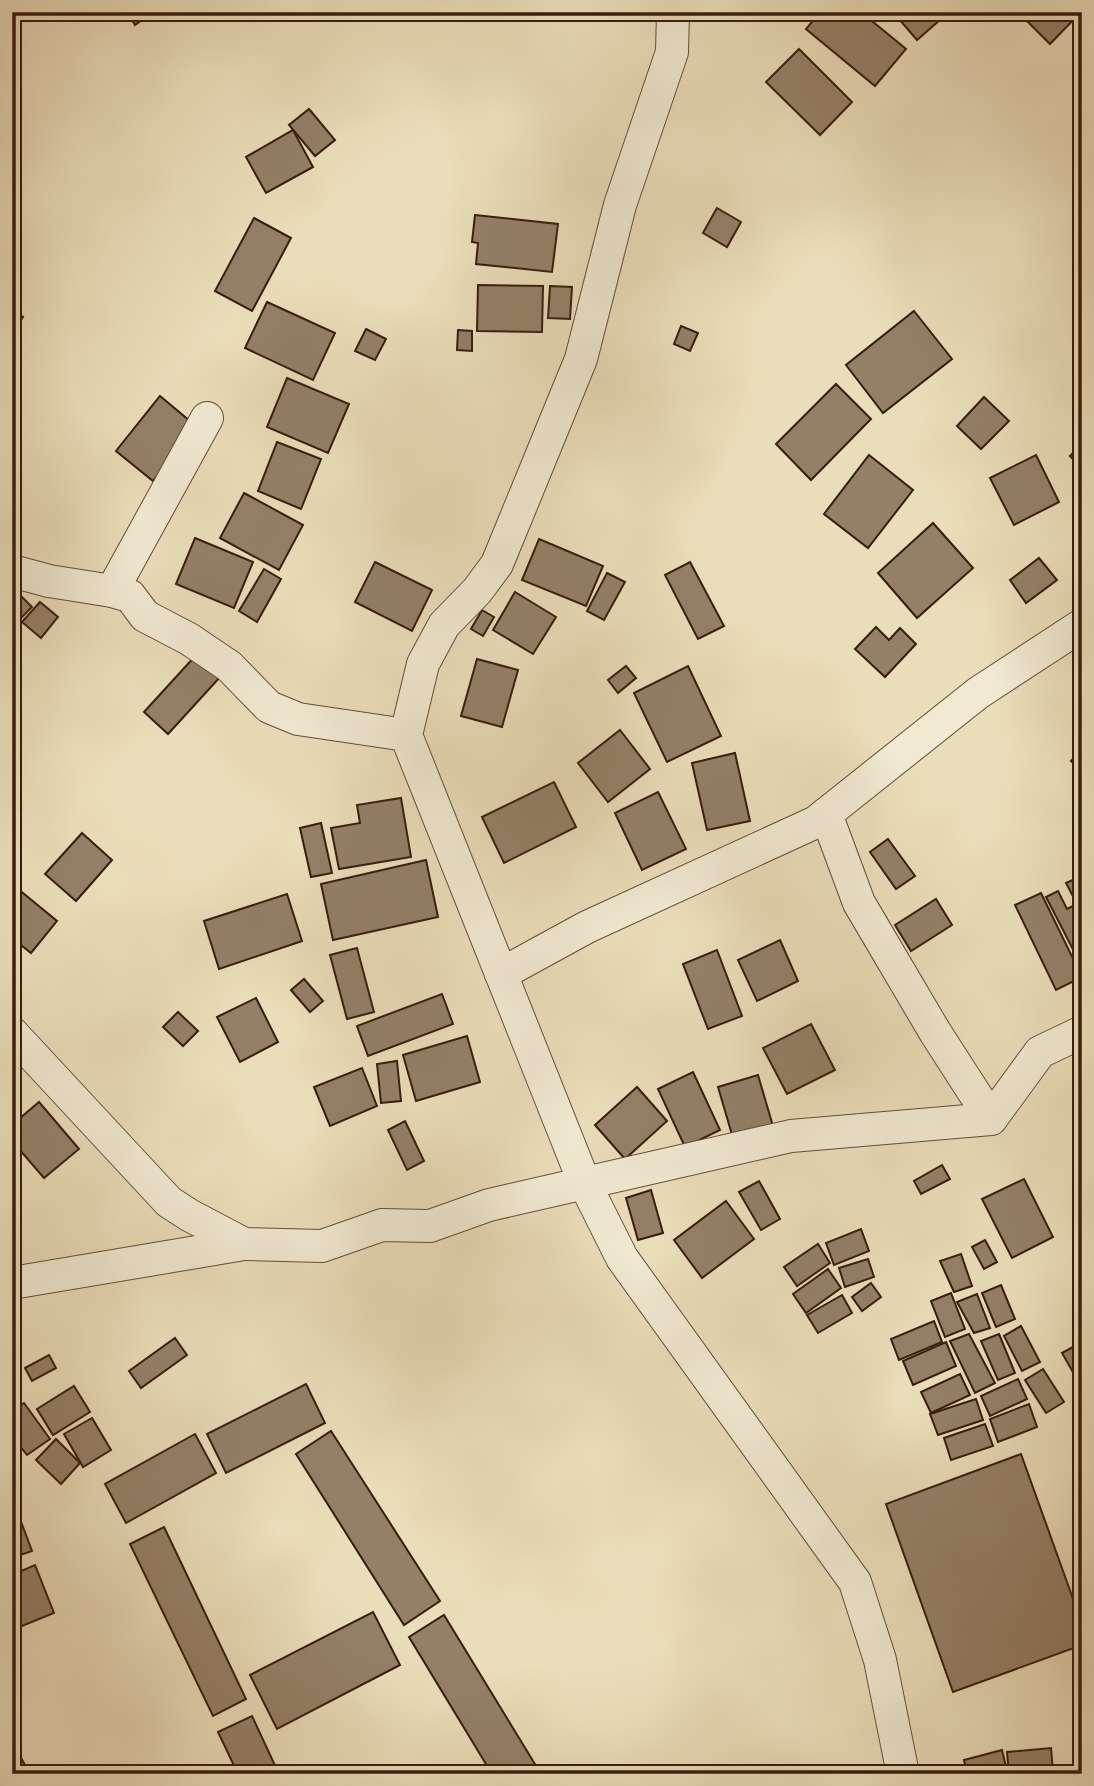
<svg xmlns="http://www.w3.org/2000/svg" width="1094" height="1786" viewBox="0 0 1094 1786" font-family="'IM FELL French Canon',serif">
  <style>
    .building { fill: #948067; stroke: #371c0f; stroke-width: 2 }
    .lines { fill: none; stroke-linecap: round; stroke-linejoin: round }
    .minor-casing { stroke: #644c3a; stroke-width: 34 }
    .minor { stroke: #f1e9d2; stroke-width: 32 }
  </style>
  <rect width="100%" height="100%" fill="#eaddb9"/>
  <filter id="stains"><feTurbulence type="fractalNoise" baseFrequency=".00286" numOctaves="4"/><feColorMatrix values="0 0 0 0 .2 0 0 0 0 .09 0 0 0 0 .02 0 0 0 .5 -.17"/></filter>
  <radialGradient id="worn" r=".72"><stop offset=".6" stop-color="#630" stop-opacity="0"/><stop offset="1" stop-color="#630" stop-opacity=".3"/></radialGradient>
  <!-- building -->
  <g class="building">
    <path d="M127,12H153L135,25Z"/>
    <path d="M820,12H861L906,49L875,86L806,29Z"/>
    <path d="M907,12H949L917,40L899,19Z"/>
    <path d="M1018,12H1081L1050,44Z"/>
    <path d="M799,49L852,102L820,135L766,82Z"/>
    <path d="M309,109L335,140L315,156L289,125Z"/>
    <path d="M293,130L313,167L266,193L246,157Z"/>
    <path d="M717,208L741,222L727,247L703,233Z"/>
    <path d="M475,215L558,224L552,272L476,264L478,243L472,242Z"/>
    <path d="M254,218L291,238L252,311L215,291Z"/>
    <path d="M478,285L543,286L542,332L477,331Z"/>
    <path d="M550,286L572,287L570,319L548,318Z"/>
    <path d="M267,302L335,333L313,380L245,348Z"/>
    <path d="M12,309L23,317L12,332Z"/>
    <path d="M914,311L952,359L883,413L846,365Z"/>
    <path d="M681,326L698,333L690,351L674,344Z"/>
    <path d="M366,329L386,339L375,360L355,351Z"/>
    <path d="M458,330L472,331V351L457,350Z"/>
    <path d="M287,378L349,404L328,453L267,427Z"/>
    <path d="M836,384L871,419L811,480L776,444Z"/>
    <path d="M160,396L197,427L153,481L116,451Z"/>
    <path d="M984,397L1009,421L981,449L957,426Z"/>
    <path d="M277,442L321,459L301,509L258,491Z"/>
    <path d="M1081,445L1082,446V468L1070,456Z"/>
    <path d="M869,455L913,490L868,548L824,514Z"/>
    <path d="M1036,455L1059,502L1014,525L990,478Z"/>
    <path d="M244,493L303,525L279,570L220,538Z"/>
    <path d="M933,523L973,568L917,618L878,573Z"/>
    <path d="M195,538L253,562L234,608L176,584Z"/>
    <path d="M539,539L603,566L586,606L522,580Z"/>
    <path d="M1039,558L1057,580L1026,603L1010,580Z"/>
    <path d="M375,562L432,590L412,631L355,602Z"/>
    <path d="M690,562L724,626L698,639L665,575Z"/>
    <path d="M264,569L281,579L257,622L239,611Z"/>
    <path d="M607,573L625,582L604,620L587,611Z"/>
    <path d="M12,587L32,607L12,627Z"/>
    <path d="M515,592L556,617L533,654L493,630Z"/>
    <path d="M40,602L58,617L41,638L22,622Z"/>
    <path d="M482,610L494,617L483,636L471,629Z"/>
    <path d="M876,627L889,640L900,628L916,644L885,677L855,649Z"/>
    <path d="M197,654L221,676L168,734L144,712Z"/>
    <path d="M477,659L518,670L502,727L461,716Z"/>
    <path d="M626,666L636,678L618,693L608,680Z"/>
    <path d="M688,666L721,736L667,762L634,693Z"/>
    <path d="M620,730L650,769L608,802L578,763Z"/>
    <path d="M1082,749V771L1071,761Z"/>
    <path d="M735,753L750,821L707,830L692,763Z"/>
    <path d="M554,782L576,827L504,863L482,817Z"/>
    <path d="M658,792L686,849L642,870L615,813Z"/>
    <path d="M401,798L411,857L339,869L331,828L360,823L357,805Z"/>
    <path d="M12,805L21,810L12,825Z"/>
    <path d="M321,823L332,873L311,877L300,828Z"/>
    <path d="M82,833L112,860L76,901L45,874Z"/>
    <path d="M888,839L915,876L896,889L870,852Z"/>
    <path d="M426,860L438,917L333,940L321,884Z"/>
    <path d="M1079,877L1082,883V967L1046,897L1058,891L1067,909L1077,904L1066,883Z"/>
    <path d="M12,884L57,921L31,953L12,938Z"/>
    <path d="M1041,893L1082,977L1056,990L1015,905Z"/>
    <path d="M287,894L302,941L219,969L204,921Z"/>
    <path d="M936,899L952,925L911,951L895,925Z"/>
    <path d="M780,940L798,981L757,1001L738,960Z"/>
    <path d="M357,948L374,1012L347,1019L330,955Z"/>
    <path d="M717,950L742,1016L708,1029L683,964Z"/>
    <path d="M304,979L323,1001L310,1012L291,990Z"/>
    <path d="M442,994L453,1024L368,1056L357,1026Z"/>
    <path d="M256,998L278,1042L240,1062L217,1017Z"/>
    <path d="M178,1012L198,1031L183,1046L163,1027Z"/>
    <path d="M811,1024L835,1070L787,1094L763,1048Z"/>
    <path d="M467,1036L480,1082L416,1101L403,1055Z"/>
    <path d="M397,1061L401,1101L381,1103L377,1064Z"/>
    <path d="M362,1068L377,1106L330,1126L314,1087Z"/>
    <path d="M693,1072L720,1130L685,1147L658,1089Z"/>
    <path d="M758,1075L773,1126L733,1138L718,1087Z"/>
    <path d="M637,1087L667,1121L625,1159L595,1125Z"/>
    <path d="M39,1102L79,1149L44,1178L12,1141V1125Z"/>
    <path d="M405,1121L424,1161L407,1170L388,1130Z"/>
    <path d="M942,1165L950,1179L921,1194L914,1181Z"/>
    <path d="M1024,1179L1053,1237L1012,1258L982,1199Z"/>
    <path d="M759,1181L780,1219L761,1230L739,1192Z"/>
    <path d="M651,1190L663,1233L638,1240L626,1198Z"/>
    <path d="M726,1201L754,1239L702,1278L674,1240Z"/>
    <path d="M861,1229L869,1251L834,1265L826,1243Z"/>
    <path d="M985,1240L997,1262L984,1269L972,1247Z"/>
    <path d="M818,1244L830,1263L797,1286L784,1267Z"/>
    <path d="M961,1254L972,1286L954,1292L940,1261Z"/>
    <path d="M868,1259L874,1277L845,1287L839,1268Z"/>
    <path d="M828,1269L841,1288L806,1313L793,1294Z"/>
    <path d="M871,1283L881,1297L862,1311L852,1297Z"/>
    <path d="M1001,1285L1015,1319L996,1327L982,1293Z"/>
    <path d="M951,1293L965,1329L945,1337L931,1301Z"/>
    <path d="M977,1294L990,1328L974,1333L957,1302Z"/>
    <path d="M842,1295L852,1313L818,1333L807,1315Z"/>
    <path d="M934,1321L942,1342L899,1360L891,1339Z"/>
    <path d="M1021,1326L1040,1362L1022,1371L1004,1336Z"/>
    <path d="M969,1334L995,1383L975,1393L950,1341Z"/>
    <path d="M999,1334L1015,1373L998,1380L981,1341Z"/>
    <path d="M175,1338L187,1355L141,1388L129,1371Z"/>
    <path d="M946,1342L956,1366L913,1385L903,1361Z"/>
    <path d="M1082,1342V1388L1062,1353Z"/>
    <path d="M49,1355L56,1368L32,1381L25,1368Z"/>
    <path d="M1043,1369L1064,1402L1046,1413L1025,1380Z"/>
    <path d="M960,1374L970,1395L931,1413L921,1392Z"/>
    <path d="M1018,1379L1027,1399L990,1416L981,1396Z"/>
    <path d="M306,1384L325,1423L226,1473L207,1434Z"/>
    <path d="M74,1386L90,1412L53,1435L37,1409Z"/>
    <path d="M976,1399L983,1420L938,1435L930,1414Z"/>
    <path d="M24,1403L50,1439L27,1455L12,1436V1411Z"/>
    <path d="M1029,1404L1037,1427L998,1442L990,1419Z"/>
    <path d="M92,1418L111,1450L83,1467L64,1434Z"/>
    <path d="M985,1424L993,1446L951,1460L944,1438Z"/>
    <path d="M331,1431L440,1601L404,1625L296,1454Z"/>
    <path d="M195,1434L216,1473L126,1523L105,1484Z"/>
    <path d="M56,1439L80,1463L61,1484L36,1460Z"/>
    <path d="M1021,1454L1082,1624V1645L953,1692L886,1504Z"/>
    <path d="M14,1503L32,1551L12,1558V1504Z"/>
    <path d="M164,1527L246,1699L213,1716L130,1544Z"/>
    <path d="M35,1565L54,1613L12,1630V1575Z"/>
    <path d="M373,1612L400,1665L277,1729L250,1675Z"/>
    <path d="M444,1615L541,1774H492L409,1637Z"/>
    <path d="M252,1716L279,1774H238L218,1732Z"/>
    <path d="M1051,1748L1053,1772L1009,1774L1007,1752Z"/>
    <path d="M1002,1750L1007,1771L996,1774H967L964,1760Z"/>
    <path d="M20,1756L30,1774H12V1760Z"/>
    <path d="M463,1766L467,1774H446Z"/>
  </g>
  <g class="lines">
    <defs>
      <g id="minor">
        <path d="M673,12L672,52L620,205L581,359L497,564L477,591L444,625L423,664L406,735L584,1182L622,1258L855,1582L880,1660L903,1774"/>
        <path d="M12,571L49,581L112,591L130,596L145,616L189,639L229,666L269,707L298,719L406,735"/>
        <path d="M112,591L207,418"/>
        <path d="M501,974L587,927L816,822L978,693L1082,625"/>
        <path d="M12,1033L169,1202L189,1215L244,1244L322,1246L382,1225L430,1226L489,1205L791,1136L991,1119L935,1032L859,903L826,814"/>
        <path d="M991,1119L1040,1052L1082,1032"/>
        <path d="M12,1283L244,1244"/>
      </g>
    </defs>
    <!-- minor casing -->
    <use href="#minor" class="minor-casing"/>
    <!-- minor -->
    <use href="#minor" class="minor"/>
  </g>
  <!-- margin -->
  <rect width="1094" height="1786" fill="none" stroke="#eaddb9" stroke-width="42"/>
  <rect x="14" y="14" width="1066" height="1758" fill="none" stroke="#371c0f" stroke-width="3.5"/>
  <rect x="21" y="21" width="1052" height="1744" fill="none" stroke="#371c0f" stroke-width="2"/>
  <rect width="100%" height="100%" filter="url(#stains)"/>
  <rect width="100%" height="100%" fill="url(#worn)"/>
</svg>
